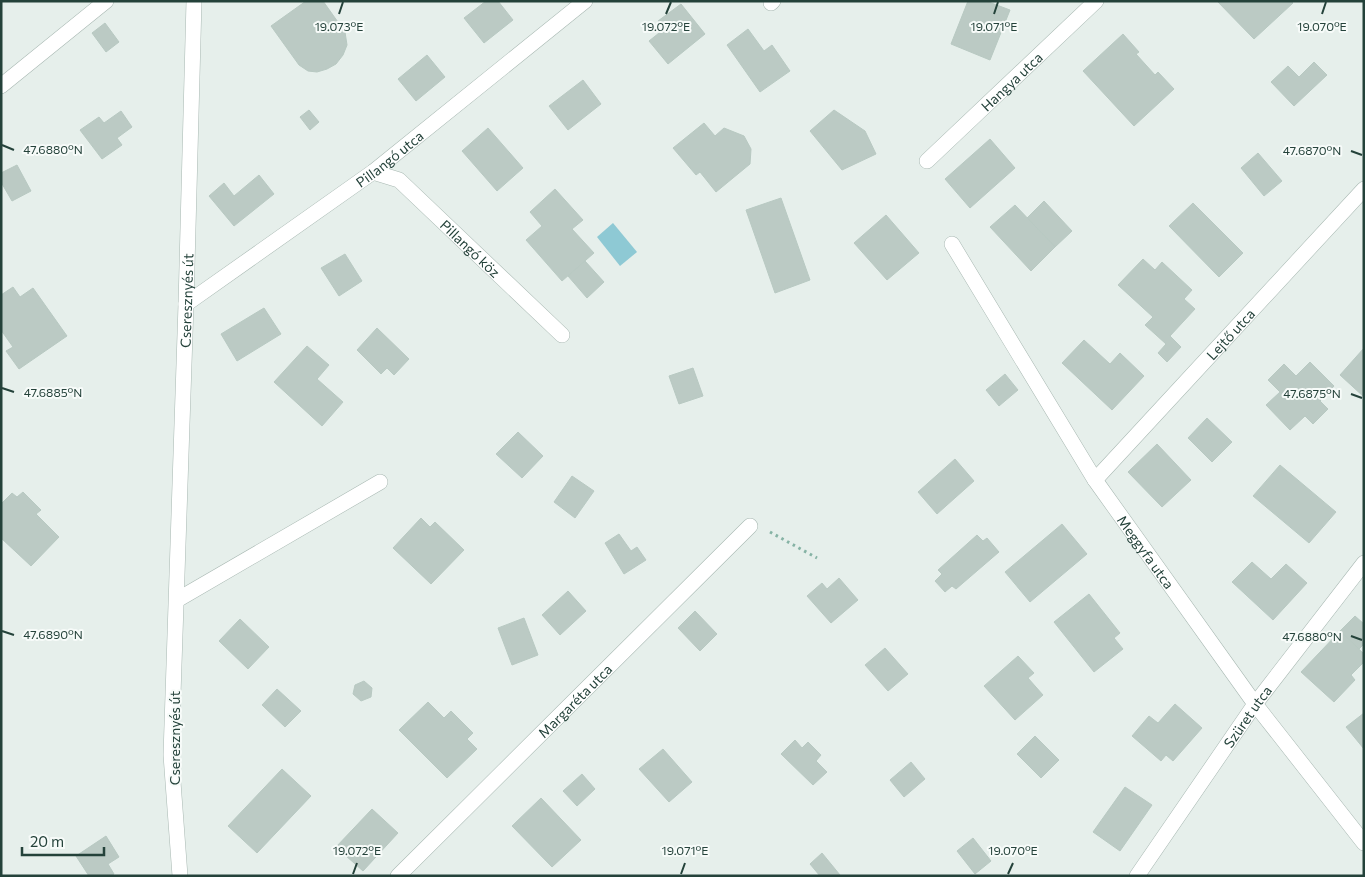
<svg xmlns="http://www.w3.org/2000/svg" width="1365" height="877" viewBox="0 0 1365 877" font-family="Commissioner,sans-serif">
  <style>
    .water { fill: #8ec9d4 }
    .building { fill: #bbcac4; stroke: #b8c9c2 }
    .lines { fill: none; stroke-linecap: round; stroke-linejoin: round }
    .minor-casing { stroke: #a8b8b2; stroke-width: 16 }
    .path { stroke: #86b3a5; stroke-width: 3; stroke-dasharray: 2.5 4; stroke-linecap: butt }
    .minor { stroke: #fff; stroke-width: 15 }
    .ticks { fill: none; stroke: #24423a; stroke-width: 2 }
    .labels { text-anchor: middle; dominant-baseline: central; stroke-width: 4; stroke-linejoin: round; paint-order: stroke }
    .street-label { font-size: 14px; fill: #24423a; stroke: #f7fbf9 }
    .ticks-label { font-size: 12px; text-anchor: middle; fill: #24423a; stroke: #f7fbf9; stroke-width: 4; stroke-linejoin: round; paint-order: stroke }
  </style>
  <rect width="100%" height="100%" fill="#e6efeb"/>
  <!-- water -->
  <path class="water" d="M613,223L637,252L620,266L597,237Z"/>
  <!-- building -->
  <g class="building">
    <path d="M306,1H323L345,32L347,45L343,55L336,64L327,69L317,72L308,71L299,65L271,26Z"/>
    <path d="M486,1H498L513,20L484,43L464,18Z"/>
    <path d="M968,1H986L1010,10L990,60L951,44Z"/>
    <path d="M1217,1H1291L1293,3L1254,39Z"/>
    <path d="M681,4L705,34L668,64L649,41L664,29L658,21Z"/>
    <path d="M105,23L119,42L106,52L92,33Z"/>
    <path d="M748,29L764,51L772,45L790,71L760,92L727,45Z"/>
    <path d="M1123,34L1139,52L1136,54L1155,75L1158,72L1174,89L1134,126L1083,71Z"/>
    <path d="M427,55L445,77L416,101L398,79Z"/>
    <path d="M1314,62L1327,75L1294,106L1271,82L1288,66L1299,77Z"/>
    <path d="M583,80L601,104L568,130L549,106Z"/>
    <path d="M309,110L319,122L310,130L300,117Z"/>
    <path d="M834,110L865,131L876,154L842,170L810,131Z"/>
    <path d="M121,111L132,127L117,138L122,145L102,159L80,130L99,117L104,123Z"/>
    <path d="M704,123L715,136L724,128L744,136L751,149L750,164L716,192L700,172L696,175L673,148Z"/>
    <path d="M488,128L523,168L497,191L462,151Z"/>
    <path d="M990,139L1015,168L970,208L945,179Z"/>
    <path d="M1258,153L1282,181L1264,196L1241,168Z"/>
    <path d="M17,165L31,191L12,201L1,182V173Z"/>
    <path d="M259,175L274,194L234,226L209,196L224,183L234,196Z"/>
    <path d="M555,189L583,220L572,229L594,253L562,281L526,240L542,226L530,212Z"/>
    <path d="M781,198L810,280L775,293L746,210Z"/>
    <path d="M1044,201L1072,231L1055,247L1027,218Z"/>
    <path d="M1193,203L1243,253L1219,277L1169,226Z"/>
    <path d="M1015,205L1055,247L1031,271L990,227Z"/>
    <path d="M886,215L919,253L887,280L854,243Z"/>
    <path d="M345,254L362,281L339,296L321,268Z"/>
    <path d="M1143,259L1155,270L1162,262L1192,290L1184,299L1195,309L1170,336L1181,347L1167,362L1158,353L1166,344L1145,325L1153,317L1118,285Z"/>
    <path d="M585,261L604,282L587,298L568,276Z"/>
    <path d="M13,287L20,297L33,288L67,336L19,369L6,351L13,347L1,330V295Z"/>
    <path d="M264,308L281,334L237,361L221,334Z"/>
    <path d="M377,328L409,359L394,375L387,368L381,374L357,350Z"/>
    <path d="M1084,340L1110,364L1120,353L1144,376L1112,410L1062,363Z"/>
    <path d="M307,346L329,365L317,379L343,402L322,426L274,382Z"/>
    <path d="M1364,348V397L1340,375Z"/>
    <path d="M1310,362L1334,386L1320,401L1328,409L1313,424L1305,416L1290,430L1266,405L1280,392L1268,380L1284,364L1296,376Z"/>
    <path d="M693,368L703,396L679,404L669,376Z"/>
    <path d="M1005,374L1018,390L999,406L986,390Z"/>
    <path d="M1207,418L1232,442L1212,462L1188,438Z"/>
    <path d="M518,432L543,456L522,478L496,454Z"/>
    <path d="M1157,444L1191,480L1162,507L1128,472Z"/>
    <path d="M955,459L974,481L937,514L918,492Z"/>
    <path d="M1280,465L1336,512L1309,543L1253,496Z"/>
    <path d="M572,476L594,491L575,518L554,502Z"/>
    <path d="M23,492L41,510L36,514L59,537L31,566L1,538V504L12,493L17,497Z"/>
    <path d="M421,518L430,527L435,522L464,550L431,584L393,548Z"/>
    <path d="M1062,524L1087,554L1030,602L1005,572Z"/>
    <path d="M619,534L631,551L637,547L646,560L624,574L605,543Z"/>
    <path d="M977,535L983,541L987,538L999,552L956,589L952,586L945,592L935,581L942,574L938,570Z"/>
    <path d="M1252,562L1271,579L1286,564L1307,583L1273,620L1232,582Z"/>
    <path d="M839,578L858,600L831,623L807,596L822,583L827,589Z"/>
    <path d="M568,591L586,611L560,635L542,615Z"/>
    <path d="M1089,594L1120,633L1114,638L1123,649L1094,672L1054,622Z"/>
    <path d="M695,611L717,634L700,651L678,628Z"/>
    <path d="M1355,616L1364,624V644L1359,649L1340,631Z"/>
    <path d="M524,618L538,655L512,665L498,628Z"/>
    <path d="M240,619L269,647L248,669L219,641Z"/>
    <path d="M1340,631L1364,654V662L1351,675L1355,680L1334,702L1301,672Z"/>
    <path d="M885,648L908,674L888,691L865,665Z"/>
    <path d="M1018,656L1034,673L1028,678L1043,695L1015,720L984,686Z"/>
    <path d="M364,681L372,688L371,697L361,701L353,694L355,685Z"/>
    <path d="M277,689L301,711L285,727L262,705Z"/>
    <path d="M428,702L444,718L451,711L473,733L467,739L477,749L447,778L399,730Z"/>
    <path d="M1175,704L1202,728L1173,761L1166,755L1161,761L1132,736L1149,716L1158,723Z"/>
    <path d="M1364,713V749L1346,727Z"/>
    <path d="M1035,736L1059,760L1041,778L1017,754Z"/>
    <path d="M795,740L802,748L808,742L821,755L816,761L827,772L813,785L781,754Z"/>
    <path d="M663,749L692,782L669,802L639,769Z"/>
    <path d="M911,762L925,779L904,797L890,780Z"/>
    <path d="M282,769L311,796L257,853L228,826Z"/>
    <path d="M582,774L595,789L577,806L563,791Z"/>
    <path d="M1125,787L1152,805L1120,851L1093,832Z"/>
    <path d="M541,798L581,840L552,867L512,826Z"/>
    <path d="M372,809L398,833L363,871L336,847Z"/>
    <path d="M106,836L119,857L108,864L114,874L111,876H89L76,856Z"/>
    <path d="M973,838L991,861L975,874L957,851Z"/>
    <path d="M822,853L840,875L839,876H820L810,864Z"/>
  </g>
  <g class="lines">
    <defs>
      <g id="minor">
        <path d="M771,3L773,1"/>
        <path d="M1,86L106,1"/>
        <path id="s1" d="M927,161L1096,1"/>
        <path id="s2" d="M373,172L399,180L562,335"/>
        <path id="s3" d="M952,244L1095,480L1255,704L1364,843"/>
        <path id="s4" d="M186,304L373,172L585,1"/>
        <path id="s5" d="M1095,480L1364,189"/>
        <path d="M177,600L380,482"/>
        <path id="s6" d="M180,876L171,755L186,304L194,1"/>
        <path id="s7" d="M398,876L750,526"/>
        <path id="s8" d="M1137,876L1255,704L1364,563"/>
      </g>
    </defs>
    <!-- minor casing -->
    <use href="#minor" class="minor-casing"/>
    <!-- path -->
    <path class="path" d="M770,532L817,558"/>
    <!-- minor -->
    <use href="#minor" class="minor"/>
  </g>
  <!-- ticks -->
  <path class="ticks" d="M339,14L343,2M666,14L671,2M994,14L998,2M1322,14L1326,2M2,145L14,150M1351,151L1362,155M2,388L14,392M1351,394L1362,398M2,631L14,635M1351,636L1362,640M353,874L357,863M681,874L685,863M1008,874L1013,863"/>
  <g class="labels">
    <!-- street labels -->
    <g class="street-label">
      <text stroke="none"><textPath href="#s1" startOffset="116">Hangya utca</textPath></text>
      <text stroke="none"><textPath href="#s4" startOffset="250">Pillangó utca</textPath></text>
      <text stroke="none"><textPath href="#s2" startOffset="126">Pillangó köz</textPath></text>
      <text stroke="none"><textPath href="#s6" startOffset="576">Cseresznyés út</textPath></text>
      <text stroke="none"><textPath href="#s5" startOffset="199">Lejtő utca</textPath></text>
      <text stroke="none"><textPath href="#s3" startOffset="364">Meggyfa utca</textPath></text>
      <text stroke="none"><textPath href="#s7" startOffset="249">Margaréta utca</textPath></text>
      <text stroke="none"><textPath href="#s8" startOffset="194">Szüret utca</textPath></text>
      <text transform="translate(174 738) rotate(-90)">Cseresznyés út</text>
    </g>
  </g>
  <g class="ticks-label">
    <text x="994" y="31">19.071°E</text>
    <text x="339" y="31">19.073°E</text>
    <text x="666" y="31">19.072°E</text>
    <text x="1322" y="31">19.070°E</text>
    <text x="53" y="154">47.6880°N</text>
    <text x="1312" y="155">47.6870°N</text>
    <text x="53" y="397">47.6885°N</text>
    <text x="1312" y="398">47.6875°N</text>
    <text x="53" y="639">47.6890°N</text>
    <text x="1312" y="641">47.6880°N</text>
    <text x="357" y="855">19.072°E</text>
    <text x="685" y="855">19.071°E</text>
    <text x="1013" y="855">19.070°E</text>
  </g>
  <!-- border -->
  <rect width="1365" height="877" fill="none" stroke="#24423a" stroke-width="5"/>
  <!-- scale -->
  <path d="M22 847v8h82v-8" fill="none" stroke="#24423a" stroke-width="2.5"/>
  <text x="30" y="847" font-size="15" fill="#24423a" stroke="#f7fbf9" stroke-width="4" paint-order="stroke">20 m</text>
</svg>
